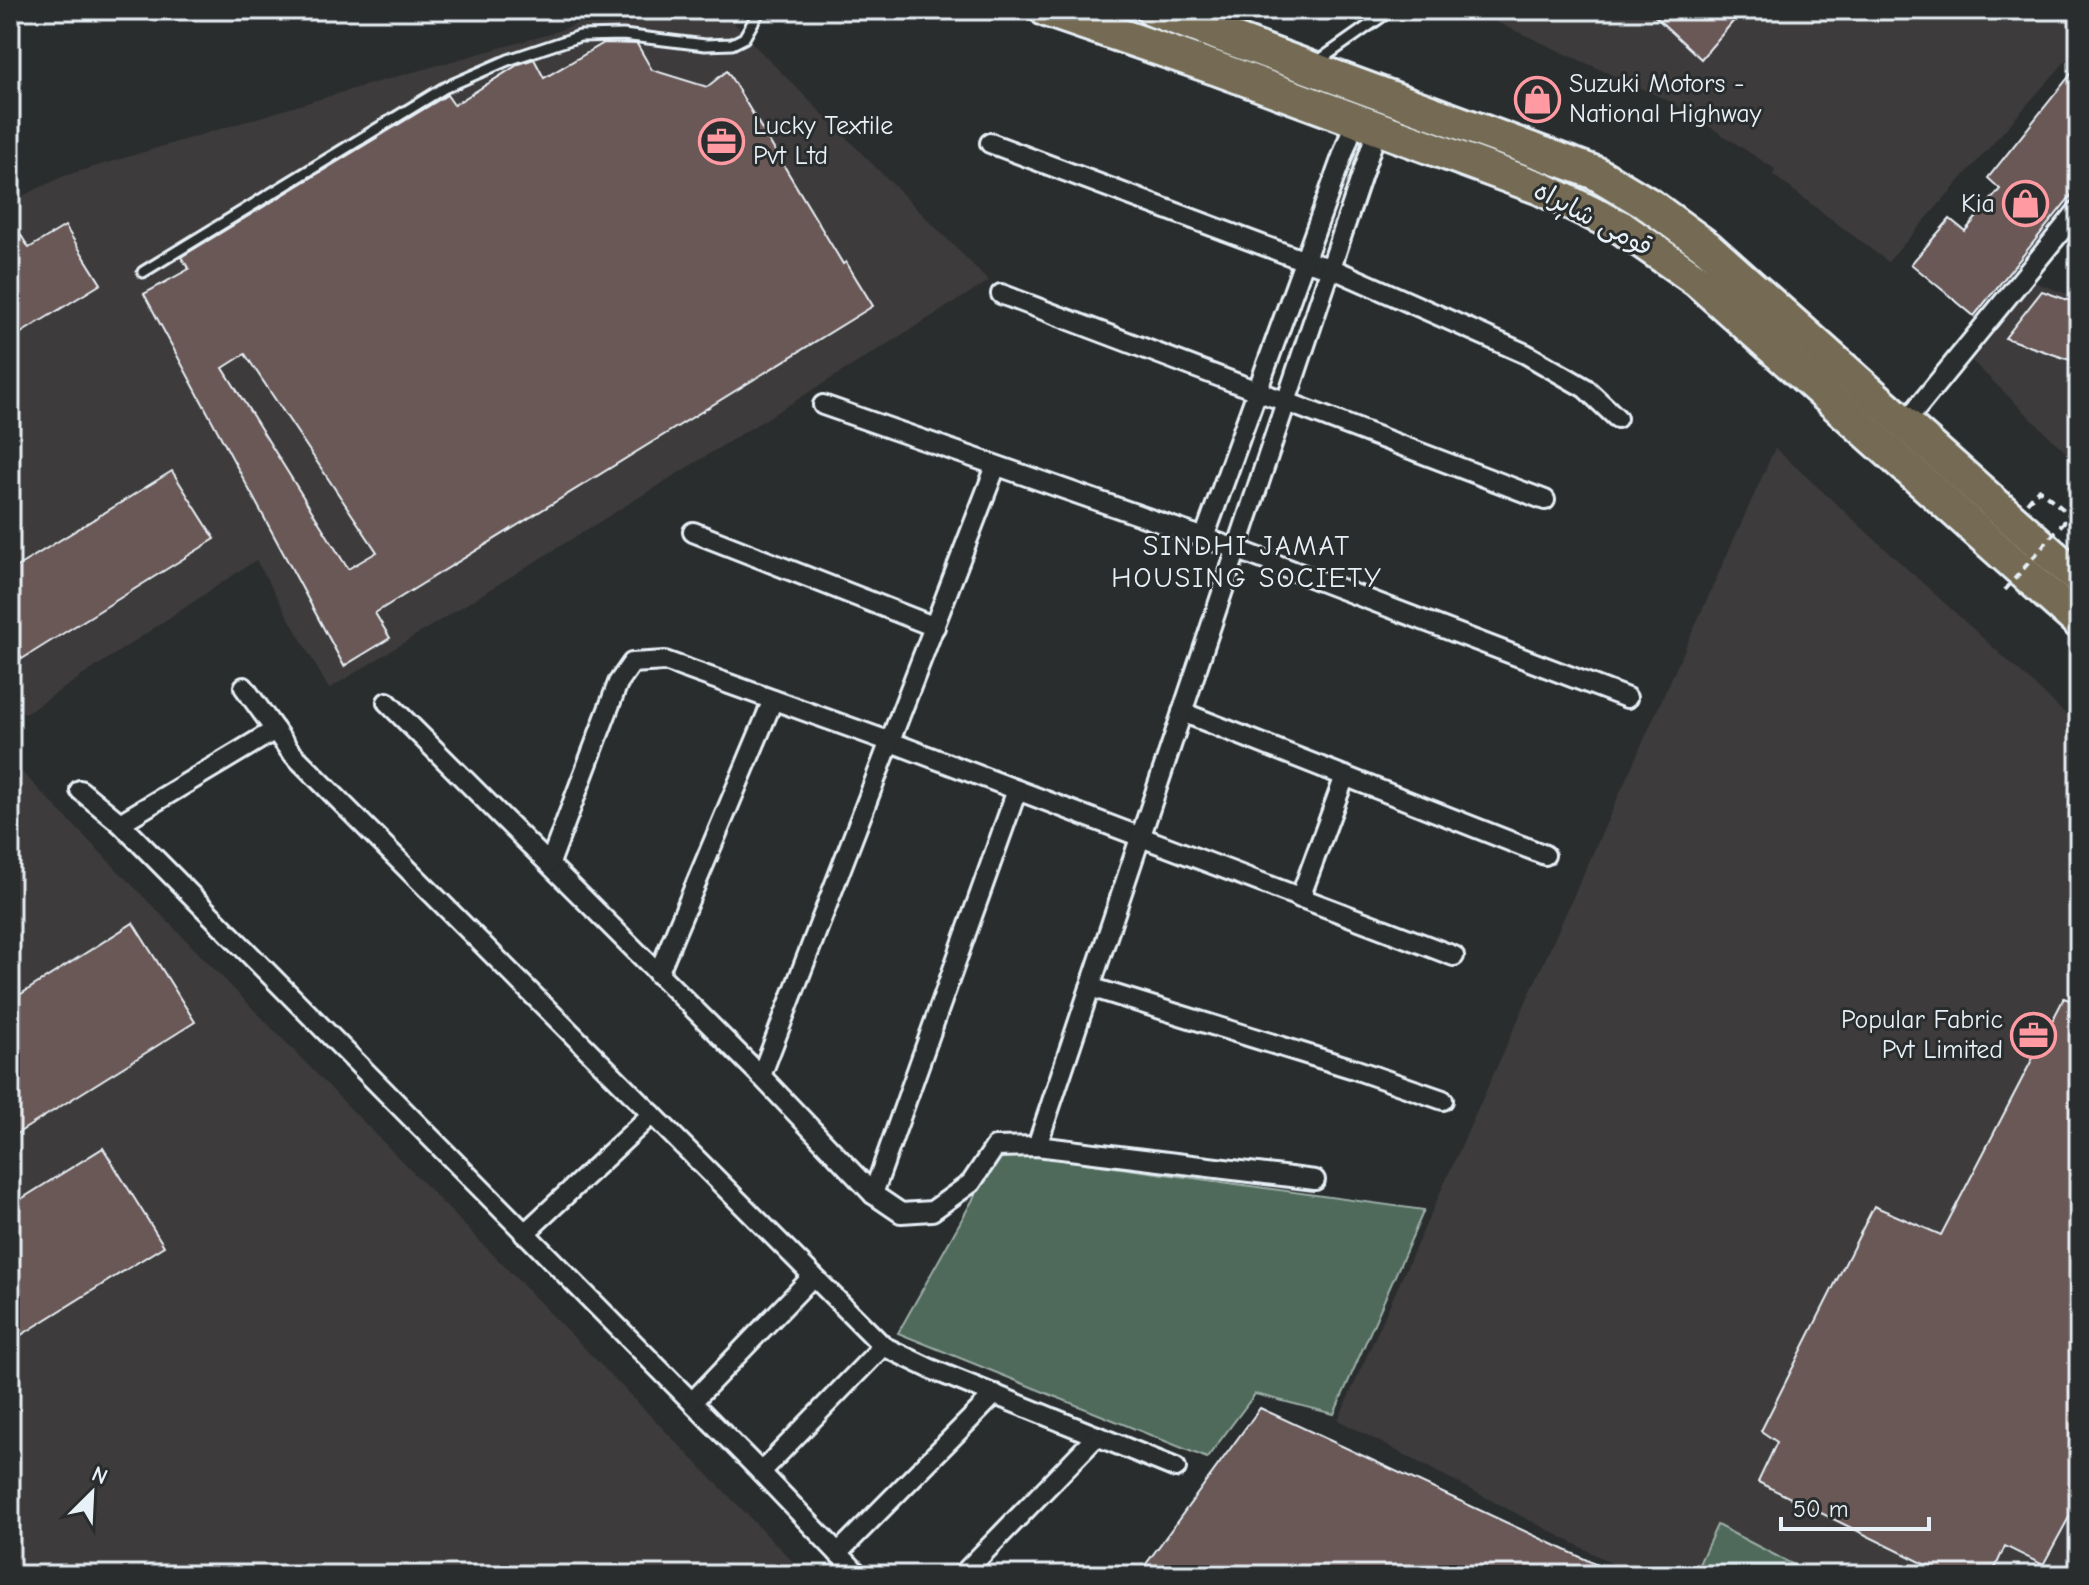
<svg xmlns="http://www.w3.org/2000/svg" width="2089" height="1585" viewBox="0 0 2089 1585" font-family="'Comic Neue','Playpen Sans Arabic',sans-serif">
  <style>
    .built { fill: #3d3a3a }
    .green { fill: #4f6a5a; stroke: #9caea9; stroke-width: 2 }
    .building { fill: #6a5857; stroke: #e8f1f8; stroke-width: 2; fill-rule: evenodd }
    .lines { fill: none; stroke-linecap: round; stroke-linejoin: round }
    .lane-casing { stroke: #e8f1f8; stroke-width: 15 }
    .street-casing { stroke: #e8f1f8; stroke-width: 24 }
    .highway-casing { stroke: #e8f1f8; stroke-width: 38 }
    .path { stroke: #e8f1f8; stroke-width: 4; stroke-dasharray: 8 6; stroke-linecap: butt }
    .lane { stroke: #2a2d2e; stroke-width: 9 }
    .street { stroke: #2a2d2e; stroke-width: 18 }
    .highway { stroke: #746b52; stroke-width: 32 }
    .path-bridge { stroke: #e8f1f8; stroke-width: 4; stroke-dasharray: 8 6; stroke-linecap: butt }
    .labels { text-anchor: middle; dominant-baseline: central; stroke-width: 6; stroke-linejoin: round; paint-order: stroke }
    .poi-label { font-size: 26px; fill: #e8f1f8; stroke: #2a2d2e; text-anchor: start }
    .street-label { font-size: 26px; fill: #e8f1f8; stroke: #2a2d2e }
    .neighbourhood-label { font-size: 28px; letter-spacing: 2px; fill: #e8f1f8; stroke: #2a2d2e }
  </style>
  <rect width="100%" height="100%" fill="#2a2d2e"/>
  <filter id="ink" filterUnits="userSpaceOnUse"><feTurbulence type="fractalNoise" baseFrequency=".0125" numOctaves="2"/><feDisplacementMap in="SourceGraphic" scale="16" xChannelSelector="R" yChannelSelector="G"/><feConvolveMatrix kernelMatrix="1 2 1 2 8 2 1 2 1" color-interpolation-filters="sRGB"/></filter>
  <g filter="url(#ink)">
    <!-- built -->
    <g class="built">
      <path d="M611,10H723L756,47L989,281L329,689L256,560L25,714L10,699V202L64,176L363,86L550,34Z"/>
      <path d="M1470,10H2079V46L1888,262L1773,175L1775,169L1673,103Z"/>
      <path d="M2034,282L2079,298V465L1972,361Z"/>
      <path d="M1775,448L2079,726V1575H1634L1338,1420Z"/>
      <path d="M10,760L806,1575H10Z"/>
    </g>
    <!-- green -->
    <g class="green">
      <path d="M1013,1153L1424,1210L1334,1414L1255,1394L1207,1458L898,1333L995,1160Z"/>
      <path d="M1717,1525L1813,1575H1694Z"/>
    </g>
    <!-- building -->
    <g class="building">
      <path d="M1648,10H1743L1701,59Z"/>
      <path d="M604,43L637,44L652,70L707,87L727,71L843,264L846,262L873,306L375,613L390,638L344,666L144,294L189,269L181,257L447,95L454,105L519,64L534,59L544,78ZM245,354L377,552L348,569L223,368Z"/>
      <path d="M2079,64V186L1974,316L1911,264L1950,219L1965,231L2000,189L1988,178Z"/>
      <path d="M10,218L29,248L65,226L101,284L21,333L10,316Z"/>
      <path d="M2042,291L2079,304V363L2005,338Z"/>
      <path d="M172,471L215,539L22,659L10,640V571Z"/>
      <path d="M133,923L195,1022L10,1138V1001Z"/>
      <path d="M2064,998L2079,1004V1499L2043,1565L2005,1546L1992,1575H1947L1758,1482L1777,1442L1761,1431L1874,1206L1941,1235Z"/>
      <path d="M103,1148L164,1246L10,1342V1206Z"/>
      <path d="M1260,1408L1619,1575H1457L1442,1567L1437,1575H1138Z"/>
    </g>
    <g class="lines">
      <defs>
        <g id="lane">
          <path d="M1317,62L1391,10"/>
          <path d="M143,272L444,88L508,60L580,36L623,35L705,45L732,44L744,38L760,10"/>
        </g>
        <g id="street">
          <path d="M990,143L1305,261L1331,268L1526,354L1585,388L1617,418"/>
          <path d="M1001,294L1545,500"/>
          <path d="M823,405L1236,549L1627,698"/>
          <path d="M1904,424L2079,209"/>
          <path d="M693,532L935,627"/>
          <path d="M1204,538L1355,121"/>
          <path d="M244,687L290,751L883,1346L931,1369L1176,1468"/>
          <path d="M387,702L761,1076L873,1194L901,1213L932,1211L971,1183L995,1147L1037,1146L1315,1180"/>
          <path d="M1182,712L1545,855"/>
          <path d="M80,790L120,823L753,1464L859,1575"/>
          <path d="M120,823L275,730"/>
          <path d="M550,863L618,683L632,663L665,661L891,742L1454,956"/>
          <path d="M1300,898L1345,776"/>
          <path d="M658,974L773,700"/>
          <path d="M1090,987L1354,1069L1443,1100"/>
          <path d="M761,1076L996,466"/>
          <path d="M1037,1146L1377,130"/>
          <path d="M873,1194L1017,790"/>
          <path d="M524,1234L652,1114"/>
          <path d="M692,1402L813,1276"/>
          <path d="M761,1472L883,1346"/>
          <path d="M838,1553L995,1394"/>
          <path d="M962,1575L1097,1436"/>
        </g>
        <g id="highway">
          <path d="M1046,10L1215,68L1540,188L1622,228L1698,281L2079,622"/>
          <path d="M1153,10L1596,173L1651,206L1707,247L2079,579"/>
        </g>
      </defs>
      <!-- lane casing -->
      <use href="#lane" class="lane-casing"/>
      <!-- street casing -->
      <use href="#street" class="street-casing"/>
      <!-- highway casing -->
      <use href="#highway" class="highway-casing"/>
      <!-- path -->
      <path class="path" d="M2027,503L2039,489L2070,515"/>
      <!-- lane -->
      <use href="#lane" class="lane"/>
      <!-- street -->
      <use href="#street" class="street"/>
      <!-- highway -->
      <use href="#highway" class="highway"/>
      <!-- path-bridge -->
      <path class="path-bridge" d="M2005,590L2070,515"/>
    </g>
  </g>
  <!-- icons -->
  <defs>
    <symbol id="shop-ring" viewBox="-11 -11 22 22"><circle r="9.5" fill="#2a2d2e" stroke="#ff9aa2" stroke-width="1.5"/><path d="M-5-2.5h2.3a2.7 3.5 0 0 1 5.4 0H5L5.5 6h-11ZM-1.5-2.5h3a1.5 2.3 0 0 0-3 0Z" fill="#ff9aa2"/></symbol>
    <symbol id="office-ring" viewBox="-11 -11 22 22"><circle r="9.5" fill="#2a2d2e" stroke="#ff9aa2" stroke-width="1.5"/><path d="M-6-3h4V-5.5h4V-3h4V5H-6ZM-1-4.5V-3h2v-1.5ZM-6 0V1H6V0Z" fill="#ff9aa2"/></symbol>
  </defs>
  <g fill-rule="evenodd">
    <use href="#shop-ring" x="1512" y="74" width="51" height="51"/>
    <use href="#office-ring" x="696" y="116" width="51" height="51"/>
    <use href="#shop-ring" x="2000" y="178" width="51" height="51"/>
    <use href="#office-ring" x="2008" y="1010" width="51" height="51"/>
  </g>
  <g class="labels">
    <!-- poi labels -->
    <g class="poi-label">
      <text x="1569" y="84">Suzuki Motors -<tspan x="1569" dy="30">National Highway</tspan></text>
      <text x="753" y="126">Lucky Textile<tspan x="753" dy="30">Pvt Ltd</tspan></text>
      <text x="1995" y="204" text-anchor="end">Kia</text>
      <text x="2003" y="1020" text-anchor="end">Popular Fabric<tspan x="2003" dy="30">Pvt Limited</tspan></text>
    </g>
    <!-- street labels -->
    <g class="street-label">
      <text transform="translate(1593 219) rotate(28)">قومی شاہراہ</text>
    </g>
    <!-- neighbourhood labels -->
    <g class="neighbourhood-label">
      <text x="1247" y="546">SINDHI JAMAT<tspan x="1247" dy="32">HOUSING SOCIETY</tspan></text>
    </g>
  </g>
  <!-- margin -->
  <rect width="2089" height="1585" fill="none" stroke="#2a2d2e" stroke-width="40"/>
  <rect x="20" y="20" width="2049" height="1545" fill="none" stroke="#e8f1f8" stroke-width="3" filter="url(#ink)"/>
  <!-- north arrow -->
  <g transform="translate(92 1493) rotate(24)" stroke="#2a2d2e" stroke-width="6" paint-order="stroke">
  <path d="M0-6L14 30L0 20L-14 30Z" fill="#e8f1f8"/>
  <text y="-12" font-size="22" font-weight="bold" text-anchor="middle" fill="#e8f1f8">N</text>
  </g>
  <!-- scale -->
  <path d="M1781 1517v12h148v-12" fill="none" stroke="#e8f1f8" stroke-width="4"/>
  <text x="1793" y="1517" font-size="24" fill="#e8f1f8" stroke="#2a2d2e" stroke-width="6" paint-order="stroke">50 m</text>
</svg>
